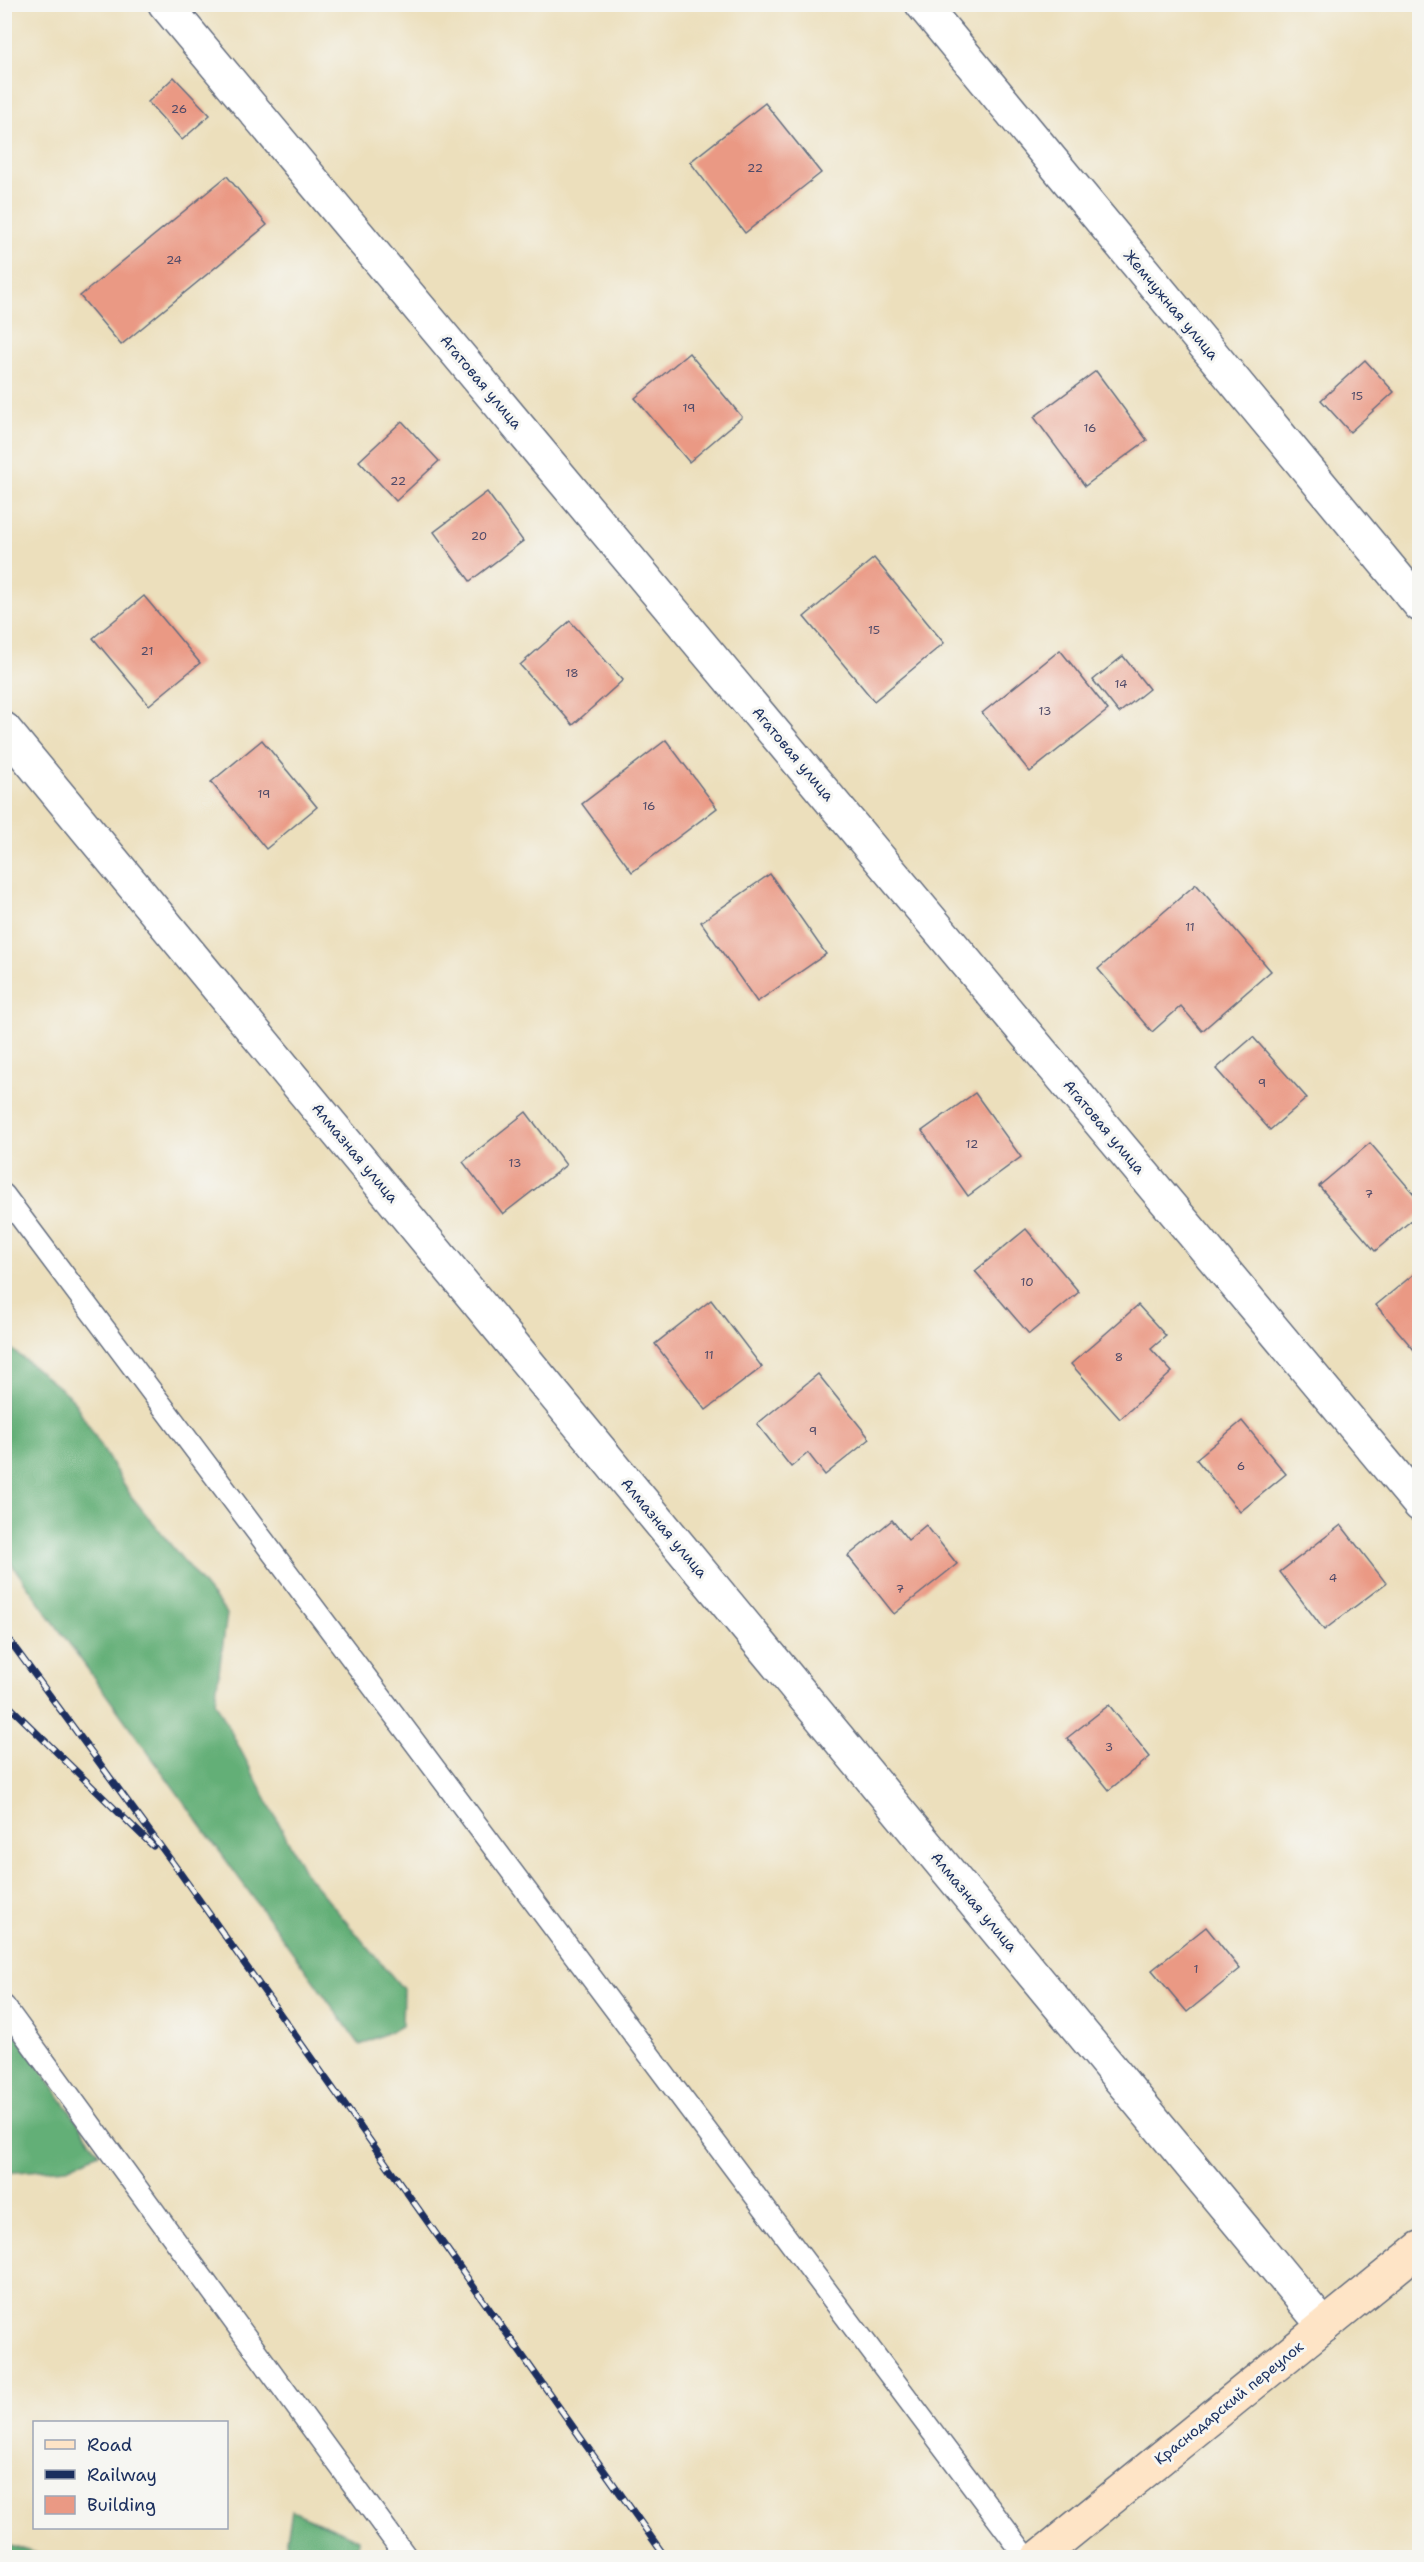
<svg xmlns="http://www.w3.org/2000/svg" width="1424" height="2562" viewBox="0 0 1424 2562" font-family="'Shantell Sans',sans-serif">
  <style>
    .forest { fill: #64af77; stroke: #406f6a; stroke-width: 1.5 }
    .building { fill: #ea9984 }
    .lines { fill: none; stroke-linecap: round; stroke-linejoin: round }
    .lane-casing { stroke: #646d7f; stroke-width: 24 }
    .street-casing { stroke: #646d7f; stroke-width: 36 }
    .secondary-casing { stroke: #646d7f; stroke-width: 36 }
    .lane { stroke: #fff; stroke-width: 21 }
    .street { stroke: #fff; stroke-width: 33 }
    .secondary { stroke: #fee4c6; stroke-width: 33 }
    .rail-casing { stroke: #1b2f5e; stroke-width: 7 }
    .rail { stroke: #f6f6f2; stroke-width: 4.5; stroke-dasharray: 14; stroke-linecap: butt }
    .labels { text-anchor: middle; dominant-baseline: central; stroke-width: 6; stroke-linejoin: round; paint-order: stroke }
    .number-label { font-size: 12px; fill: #4f4a68 }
    .street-label { font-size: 15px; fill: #1b2f5e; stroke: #f6f6f2 }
  </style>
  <rect width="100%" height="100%" fill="#f6f6f2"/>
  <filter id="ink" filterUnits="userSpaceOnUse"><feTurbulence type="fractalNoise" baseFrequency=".0167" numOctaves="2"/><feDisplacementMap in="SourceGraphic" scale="12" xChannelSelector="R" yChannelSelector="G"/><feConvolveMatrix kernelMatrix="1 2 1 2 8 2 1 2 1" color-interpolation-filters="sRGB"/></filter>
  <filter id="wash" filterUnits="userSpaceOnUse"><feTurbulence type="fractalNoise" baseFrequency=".008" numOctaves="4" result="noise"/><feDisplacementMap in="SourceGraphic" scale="24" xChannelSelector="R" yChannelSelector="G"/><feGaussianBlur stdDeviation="1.35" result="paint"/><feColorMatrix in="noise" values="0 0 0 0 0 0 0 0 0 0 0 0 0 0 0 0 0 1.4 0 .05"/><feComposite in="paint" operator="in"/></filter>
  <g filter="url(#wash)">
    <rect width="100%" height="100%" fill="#ecdfbc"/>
    <!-- forest -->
    <g class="forest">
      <path d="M4,1343L72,1398L131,1496L227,1614L215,1701L305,1873L403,1989L402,2026L360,2045L5,1555Z"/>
      <path d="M4,2028L20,2039L99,2153L67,2168L5,2173Z"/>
      <path d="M292,2511L358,2539L357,2557H267L285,2552Z"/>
      <path d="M4,2544H5L48,2557H5Z"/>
    </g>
    <g id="blocks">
      <!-- building -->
      <g class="building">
        <path d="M174,77L210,115L182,140L148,102Z"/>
        <path d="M765,103L821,173L745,233L690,162Z"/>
        <path d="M227,176L267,225L121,345L80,296Z"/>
        <path d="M689,353L742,417L689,462L635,398Z"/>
        <path d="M1365,360L1394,392L1350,432L1321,400Z"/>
        <path d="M1096,371L1147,440L1085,486L1034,417Z"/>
        <path d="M402,421L439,461L396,501L359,461Z"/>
        <path d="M487,492L523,541L470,581L434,532Z"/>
        <path d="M874,558L944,643L874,701L804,617Z"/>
        <path d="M144,596L200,663L149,705L93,638Z"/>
        <path d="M570,621L623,680L573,725L520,665Z"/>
        <path d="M1060,650L1108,710L1030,772L982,713Z"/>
        <path d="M1123,656L1149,689L1119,713L1093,680Z"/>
        <path d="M262,740L317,807L266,849L211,782Z"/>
        <path d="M666,740L717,808L632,872L582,804Z"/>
        <path d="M770,874L826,954L757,1002L701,922Z"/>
        <path d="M1196,884L1271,971L1202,1031L1181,1006L1152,1032L1098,969Z"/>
        <path d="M1253,1037L1307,1098L1270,1130L1216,1069Z"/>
        <path d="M975,1093L1021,1157L968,1196L922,1131Z"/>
        <path d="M526,1112L566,1165L503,1214L463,1162Z"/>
        <path d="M1370,1143L1420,1201V1213L1375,1251L1319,1186Z"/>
        <path d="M1026,1229L1079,1292L1029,1334L975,1271Z"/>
        <path d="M1420,1269V1357L1376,1305Z"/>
        <path d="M711,1300L762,1367L706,1410L655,1344Z"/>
        <path d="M1138,1305L1166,1336L1151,1349L1172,1372L1120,1419L1071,1364Z"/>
        <path d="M818,1374L870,1439L825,1475L808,1453L791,1467L757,1424Z"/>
        <path d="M1242,1421L1286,1474L1240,1512L1196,1459Z"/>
        <path d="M892,1520L908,1540L926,1525L957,1564L894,1614L848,1556Z"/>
        <path d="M1341,1525L1386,1583L1324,1630L1280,1572Z"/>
        <path d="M1109,1705L1150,1757L1109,1790L1067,1738Z"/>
        <path d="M1206,1927L1240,1969L1187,2012L1152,1970Z"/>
      </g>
    </g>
  </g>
  <g filter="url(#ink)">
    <use href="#blocks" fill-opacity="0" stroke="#646d7f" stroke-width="1.5"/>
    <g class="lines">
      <defs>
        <g id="lane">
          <path d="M4,1195L1027,2558"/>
          <path d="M4,2006L407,2558"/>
        </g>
        <g id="street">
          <path d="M165,4L1420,1505"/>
          <path d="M922,4L1420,605"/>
          <path d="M4,729L1324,2326"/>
        </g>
        <path id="secondary" d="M1038,2558L1420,2248"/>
      </defs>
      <!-- lane casing -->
      <use href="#lane" class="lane-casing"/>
      <!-- street casing -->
      <use href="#street" class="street-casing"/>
      <!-- secondary casing -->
      <use href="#secondary" class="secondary-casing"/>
      <!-- lane -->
      <use href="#lane" class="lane"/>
      <!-- street -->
      <use href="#street" class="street"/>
      <!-- secondary -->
      <use href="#secondary" class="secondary"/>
      <defs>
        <g id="rail">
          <path d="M4,1633L178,1870L666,2558"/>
          <path d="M4,1701L153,1846"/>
        </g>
      </defs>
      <!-- rail casing -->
      <use href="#rail" class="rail-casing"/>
      <!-- rail -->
      <use href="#rail" class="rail"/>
    </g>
  </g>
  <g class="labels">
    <!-- number labels -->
    <g class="number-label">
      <text x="179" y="109">26</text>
      <text x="755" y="168">22</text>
      <text x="174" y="260">24</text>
      <text x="1357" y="396">15</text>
      <text x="689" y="408">19</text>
      <text x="1090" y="428">16</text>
      <text x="398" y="481">22</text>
      <text x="479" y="536">20</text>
      <text x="874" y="630">15</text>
      <text x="147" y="651">21</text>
      <text x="572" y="673">18</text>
      <text x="1121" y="684">14</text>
      <text x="1045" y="711">13</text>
      <text x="264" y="794">19</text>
      <text x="649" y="806">16</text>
      <text x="1190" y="927">11</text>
      <text x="1262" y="1083">9</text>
      <text x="972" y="1144">12</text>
      <text x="515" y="1163">13</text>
      <text x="1369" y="1194">7</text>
      <text x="1027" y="1282">10</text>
      <text x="709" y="1355">11</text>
      <text x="1119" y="1357">8</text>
      <text x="813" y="1431">9</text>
      <text x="1241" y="1466">6</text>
      <text x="1333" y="1578">4</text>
      <text x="900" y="1589">7</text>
      <text x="1109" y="1747">3</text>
      <text x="1196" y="1969">1</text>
    </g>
    <!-- street labels -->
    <g class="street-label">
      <text transform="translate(1171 305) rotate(50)">Жемчужная улица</text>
      <text transform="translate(481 382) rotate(50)">Агатовая улица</text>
      <text transform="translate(793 754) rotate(50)">Агатовая улица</text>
      <text transform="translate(1104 1127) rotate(50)">Агатовая улица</text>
      <text transform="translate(355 1153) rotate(50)">Алмазная улица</text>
      <text transform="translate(664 1528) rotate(50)">Алмазная улица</text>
      <text transform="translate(974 1902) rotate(50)">Алмазная улица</text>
      <text transform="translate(1229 2403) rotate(-39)">Краснодарский переулок</text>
    </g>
  </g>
  <!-- margin -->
  <rect width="1424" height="2562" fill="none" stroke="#f6f6f2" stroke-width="24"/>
  <!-- legend -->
  <rect x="33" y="2421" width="195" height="108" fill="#f6f6f2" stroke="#9ea6b7" stroke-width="1.5"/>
  <rect x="45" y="2440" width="30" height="9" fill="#fee4c6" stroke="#9ea6b7" stroke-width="1.5"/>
  <text x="87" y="2451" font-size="18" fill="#1b2f5e">Road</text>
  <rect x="45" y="2470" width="30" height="9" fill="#1b2f5e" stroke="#9ea6b7" stroke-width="1.5"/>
  <text x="87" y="2481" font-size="18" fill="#1b2f5e">Railway</text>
  <rect x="45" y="2496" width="30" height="18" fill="#ea9984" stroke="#9ea6b7" stroke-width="1.5"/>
  <text x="87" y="2511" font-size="18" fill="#1b2f5e">Building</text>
</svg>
